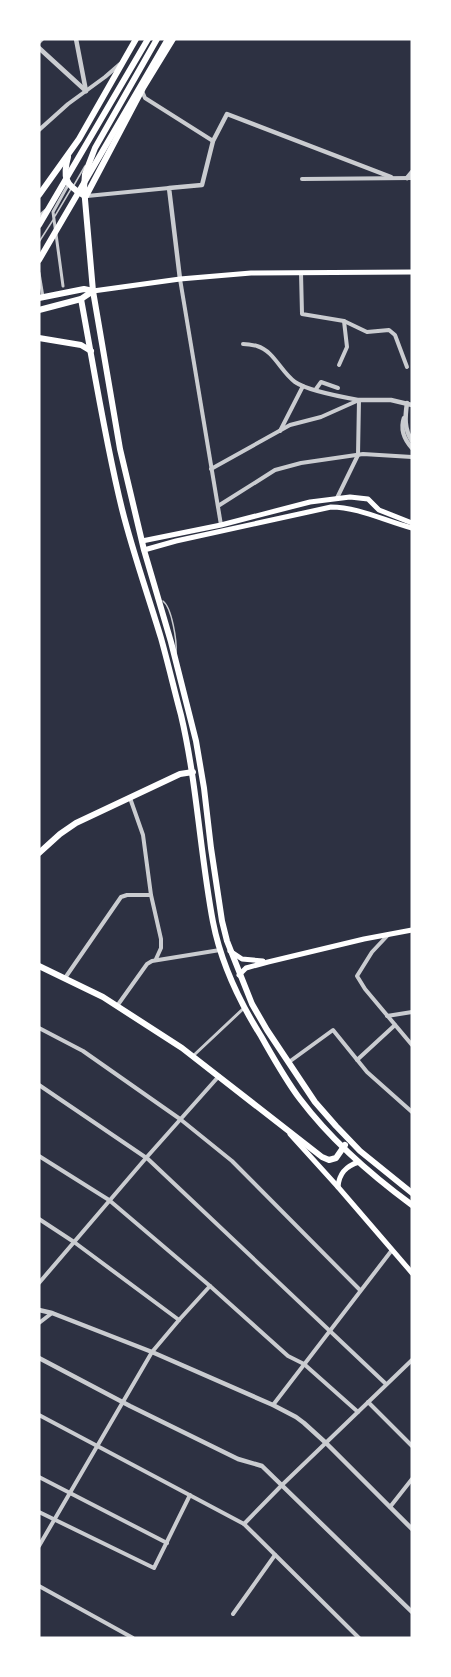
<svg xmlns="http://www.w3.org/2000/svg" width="451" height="1677" viewBox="0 0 451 1677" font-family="'Fira Sans Condensed',sans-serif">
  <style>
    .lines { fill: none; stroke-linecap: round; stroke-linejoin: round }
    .service { stroke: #caccd0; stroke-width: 1.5 }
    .pedestrian { stroke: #caccd0; stroke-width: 3 }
    .minor { stroke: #caccd0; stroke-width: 4 }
    .tertiary { stroke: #caccd0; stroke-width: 4.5 }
    .secondary { stroke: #fff; stroke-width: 5 }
    .primary { stroke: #fff; stroke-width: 6 }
    .trunk { stroke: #fff; stroke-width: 6 }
  </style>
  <rect width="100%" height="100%" fill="#2d3142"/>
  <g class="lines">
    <!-- service -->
    <g class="service">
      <path d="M74,185L85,166"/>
      <path d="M55,216L71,189"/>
      <path d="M39,242L53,220"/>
      <path d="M163,601C172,608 177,641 176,653"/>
    </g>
    <!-- pedestrian -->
    <g class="pedestrian">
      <path d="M39,216L46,210"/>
      <path d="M39,273L43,297"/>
      <path d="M63,286L53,212L68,185"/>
      <path d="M193,1056L244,1008"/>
    </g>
    <!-- minor -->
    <g class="minor">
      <path d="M39,42L42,39"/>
      <path d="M142,91L145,98L213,141"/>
      <path d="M39,130L68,104L105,77L120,64"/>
      <path d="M302,179L412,178"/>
      <path d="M87,196L169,188"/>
      <path d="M301,273L302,314L344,321L367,332L389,330L395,335L407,367"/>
      <path d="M180,279L221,525"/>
      <path d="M243,344C247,344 253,345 257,346C274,351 281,372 295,382C308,391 342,397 359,400"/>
      <path d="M339,365L347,347L344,321"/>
      <path d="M316,389L321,382L338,388"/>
      <path d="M280,431L303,386"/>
      <path d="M211,469L290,425L321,417L359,400"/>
      <path d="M337,498L358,455L359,400"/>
      <path d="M218,506L275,470L301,463L363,454L412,457"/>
      <path d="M130,798L143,835L151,895L161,939V948L156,959"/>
      <path d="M388,935L372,952L357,976L365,989L412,1045"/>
      <path d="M65,978L121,897L127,895H150"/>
      <path d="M117,1006L147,964L152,961L220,950"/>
      <path d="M387,1016L412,1012"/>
      <path d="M39,1028L83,1051L180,1119L232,1161L360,1290"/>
      <path d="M357,1060L395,1025"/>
      <path d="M289,1062L333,1030L367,1072L412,1112"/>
      <path d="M39,1085L148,1159L386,1384"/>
      <path d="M39,1156L109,1200L210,1286L288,1356L304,1364L358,1412"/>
      <path d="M39,1219L74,1242L179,1320"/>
      <path d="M39,1283L146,1158L219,1076"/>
      <path d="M39,1323L52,1313"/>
      <path d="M368,1402L412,1446"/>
      <path d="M273,1405L392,1250"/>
      <path d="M39,1415L244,1524L359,1638"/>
      <path d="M39,1477L167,1543"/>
      <path d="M390,1507L412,1479"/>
      <path d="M39,1512L154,1568L190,1495"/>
      <path d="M244,1524L282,1485L412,1360"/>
      <path d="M39,1546L152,1352L179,1320L210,1286"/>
      <path d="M39,1586L133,1638"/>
      <path d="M233,1614L275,1555"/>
    </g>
    <!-- tertiary -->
    <g class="tertiary">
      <path d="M76,39L86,91"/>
      <path d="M39,48L86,91"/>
      <path d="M407,178L412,172"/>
      <path d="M180,279L169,188L202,185L213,141L227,114L391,177"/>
      <path d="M359,400H391L412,405"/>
      <path d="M407,403C405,417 404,429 412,441"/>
      <path d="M404,418C400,430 404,439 412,448"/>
      <path d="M39,1310L52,1313L152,1352L273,1405L296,1417L304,1423L326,1443L412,1529"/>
      <path d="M39,1358L130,1406L238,1459L262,1466L412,1612"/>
    </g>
    <!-- secondary -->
    <g class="secondary">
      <path d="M93,291L180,279L251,273L412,272"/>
      <path d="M142,541L221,525L310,502L350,497L368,499L379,510L412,523"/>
      <path d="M144,550L176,541L331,507C358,507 385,521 412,528"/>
      <path d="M230,951L242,959L263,961"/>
      <path d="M239,975L246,968L268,962L364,939L412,930"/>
      <path d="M290,1134L338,1187L412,1273"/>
      <path d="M338,1187C339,1173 346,1166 359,1162"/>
    </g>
    <!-- primary -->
    <g class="primary">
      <path d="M157,39L95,148L85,174L84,188L93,291L120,449L144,550L171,642L196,741L204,788L211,848L222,921L227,941L252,1004L267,1030L315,1102L336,1126L360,1151L412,1193"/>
      <path d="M68,157C63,176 64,184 83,195"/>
      <path d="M39,195L79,139L136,39"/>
      <path d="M86,196L143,88L173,39"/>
      <path d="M39,298L84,289L93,291"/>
      <path d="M81,299C94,369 105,440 122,509C133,553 148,595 161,638C168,663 174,689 181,715C197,783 200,853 213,922C221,963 239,1001 261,1036C273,1057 285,1079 300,1099C331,1140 371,1175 412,1205"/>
      <path d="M39,310L81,299L93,291"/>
      <path d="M39,338L81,345L91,351"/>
      <path d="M39,853L60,834L76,823L180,774L193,772"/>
      <path d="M39,966L103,997L182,1048L322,1157L329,1160L336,1158L345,1145"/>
    </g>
    <!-- trunk -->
    <g class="trunk">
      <path d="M39,225L148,39"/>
      <path d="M39,260L168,39"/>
    </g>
  </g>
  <!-- border -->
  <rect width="451" height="1677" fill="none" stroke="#ffffff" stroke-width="81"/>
</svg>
